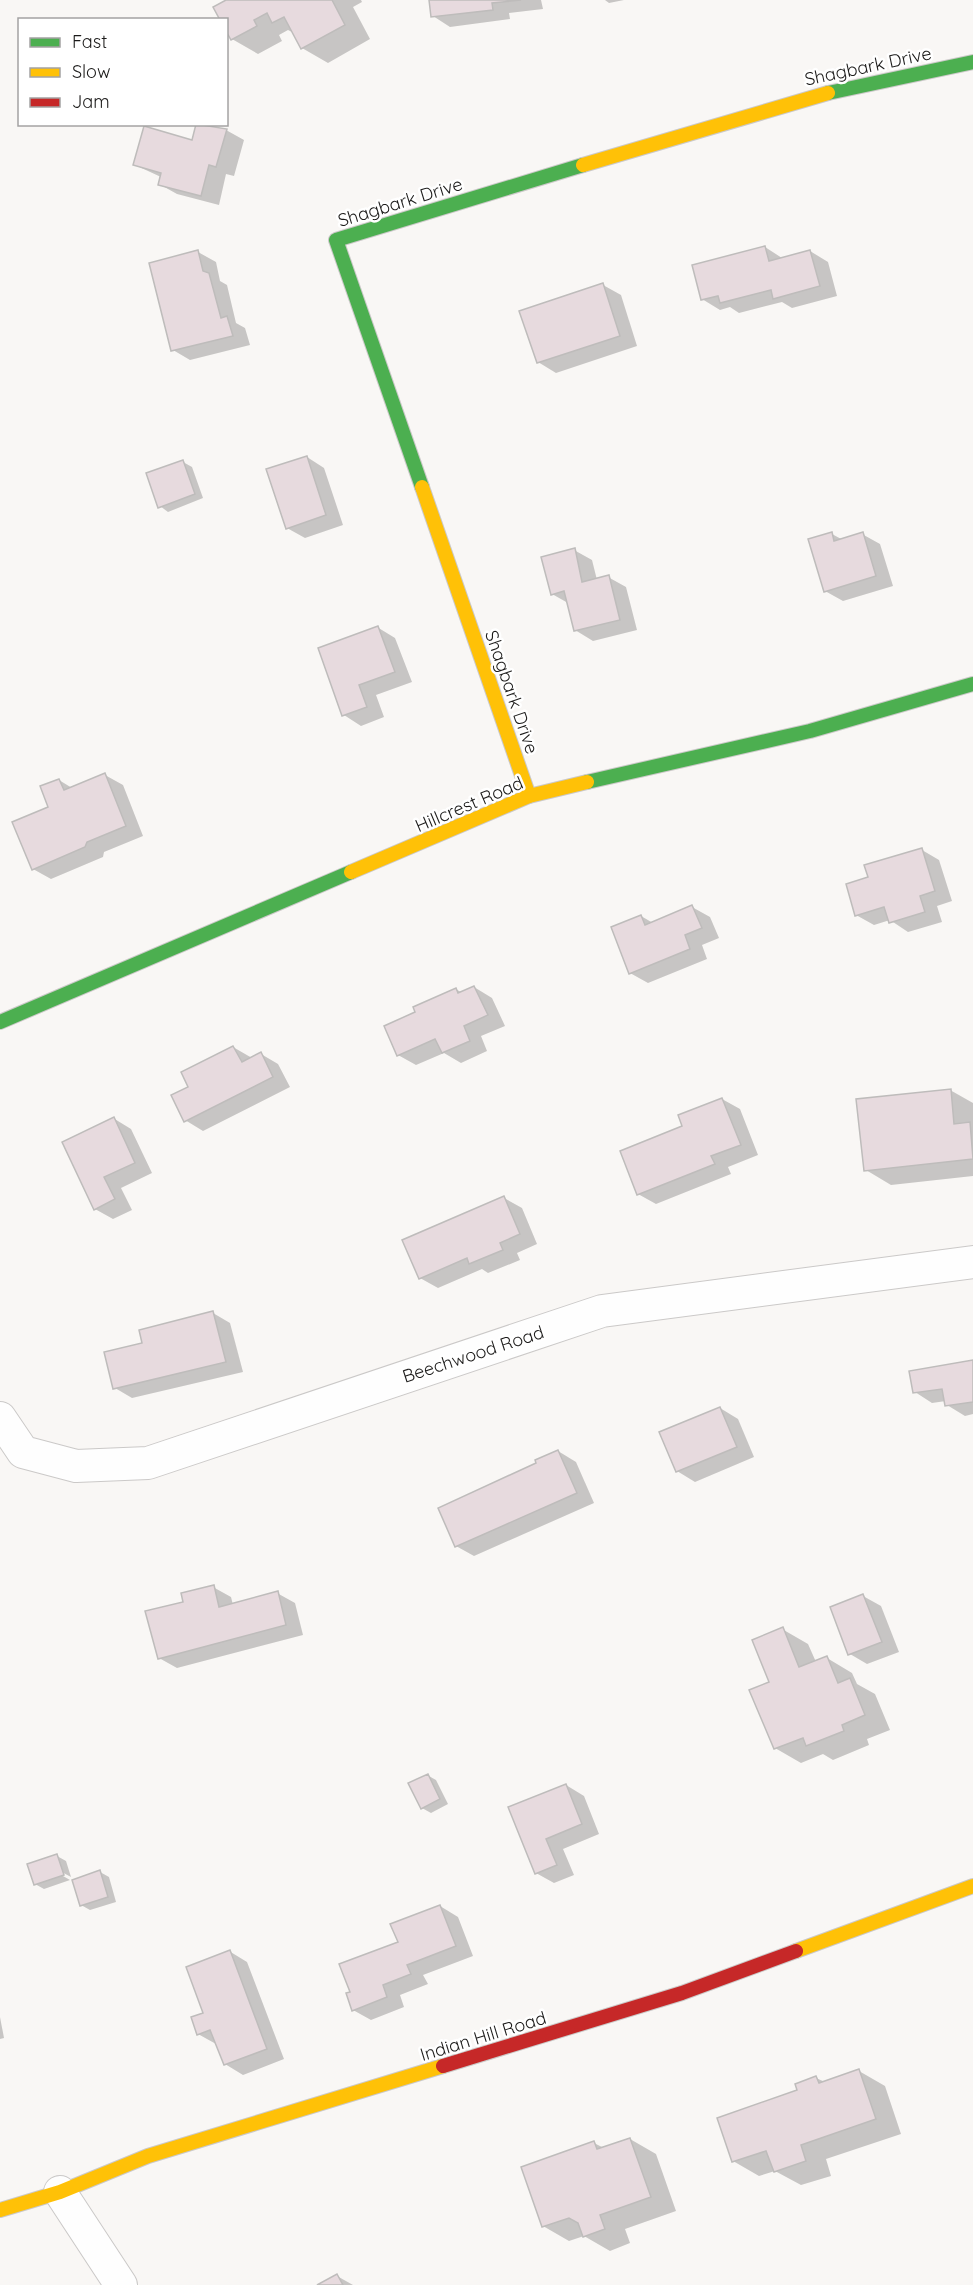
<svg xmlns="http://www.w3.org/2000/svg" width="973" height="2285" viewBox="0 0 973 2285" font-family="Quicksand,sans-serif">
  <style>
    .shadow { fill: #0003 }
    .building { fill: #e7dade; stroke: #bebcbb; stroke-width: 1.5 }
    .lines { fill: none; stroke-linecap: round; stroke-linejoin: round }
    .street-casing { stroke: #cbc9c8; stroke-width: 34 }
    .fast-casing { stroke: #cbc9c8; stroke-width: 16 }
    .slow-casing { stroke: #cbc9c8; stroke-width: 16 }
    .jam-casing { stroke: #cbc9c8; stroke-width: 16 }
    .street { stroke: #fefefe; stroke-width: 32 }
    .fast { stroke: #4caf50; stroke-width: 14 }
    .slow { stroke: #ffc107; stroke-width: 14 }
    .jam { stroke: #c62828; stroke-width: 14 }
    .labels { text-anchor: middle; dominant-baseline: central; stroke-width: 5; stroke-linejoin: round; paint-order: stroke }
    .street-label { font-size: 18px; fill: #1b1a19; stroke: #fff }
  </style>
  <rect width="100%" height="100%" fill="#f9f7f5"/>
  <!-- shadow -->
  <g class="shadow">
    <path d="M229,0H361L362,2L353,7L370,39L328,63L302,48L294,33L288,30L279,35L282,41L258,54L232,39Z"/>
    <path d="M431,0H541L543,9L509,13L510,19L450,27L433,16Z"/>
    <path d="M605,0H624L609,3Z"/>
    <path d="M198,124L226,130L244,140L234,176L226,174L219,205L177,194L159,184L161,177L135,165L193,142Z"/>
    <path d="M765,247L782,258L810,251L828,262L837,296L792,308L782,302L739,313L730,307L720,310L702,299Z"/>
    <path d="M198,252L216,262L220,281L227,285L236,323L245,328L250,345L190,360L173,350Z"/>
    <path d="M603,285L621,295L637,346L556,373L538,362Z"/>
    <path d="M307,457L324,468L343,525L305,538L287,528Z"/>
    <path d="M183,462L192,467L203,498L168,512L160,506Z"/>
    <path d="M832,534L843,540L862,534L880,544L893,586L843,601L825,591Z"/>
    <path d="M574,550L592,560L597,580L608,577L626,587L637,630L593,641L575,630L568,603L552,594Z"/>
    <path d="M377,627L395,638L412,682L376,695L384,717L361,726L344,715Z"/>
    <path d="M105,775L123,785L143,836L104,852L103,857L51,879L33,869L59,780L72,788Z"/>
    <path d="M922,850L939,860L952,901L937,906L942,922L908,932L890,920L874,925L856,915L870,878Z"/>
    <path d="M692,907L710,917L719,938L702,945L707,959L648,983L630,973L641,916L653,923Z"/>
    <path d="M474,987L492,998L505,1026L481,1036L487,1051L461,1063L444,1053L416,1065L398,1055L417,1012L456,989L462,993Z"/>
    <path d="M233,1047L252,1058L261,1054L278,1064L290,1087L203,1131L185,1120L190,1088Z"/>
    <path d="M950,1090L973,1103V1176L891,1185L866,1170Z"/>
    <path d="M722,1099L740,1109L758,1155L728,1167L731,1174L656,1204L638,1194L684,1127Z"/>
    <path d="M113,1118L131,1129L152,1173L121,1188L132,1210L113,1219L95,1209Z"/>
    <path d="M504,1198L522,1208L537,1244L517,1253L520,1260L488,1273L482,1269L438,1288L420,1278Z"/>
    <path d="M213,1313L230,1323L243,1372L132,1398L115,1388L144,1344Z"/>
    <path d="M973,1361V1414L965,1416L947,1405L946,1401L932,1403L915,1392Z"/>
    <path d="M720,1408L738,1419L754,1457L695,1482L677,1471Z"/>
    <path d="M558,1451L576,1462L594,1503L474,1556L456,1546L538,1464Z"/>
    <path d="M213,1587L231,1597L233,1605L277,1593L295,1603L303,1635L177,1668L159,1658L185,1603Z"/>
    <path d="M863,1596L881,1606L899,1652L867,1664L850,1654Z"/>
    <path d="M782,1629L808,1644L816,1662L827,1658L852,1673L857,1684L875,1694L890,1730L867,1739L869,1745L833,1760L823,1754L801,1763L775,1748L771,1682Z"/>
    <path d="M427,1775L436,1780L448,1804L431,1813L422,1808Z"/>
    <path d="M566,1785L584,1796L599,1834L563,1849L574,1875L554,1883L536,1873L510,1808Z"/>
    <path d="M57,1856L66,1861L71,1877L58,1870L56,1872L70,1880L44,1889L35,1884Z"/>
    <path d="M100,1872L109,1877L116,1902L90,1910L81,1905Z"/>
    <path d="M440,1906L458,1917L473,1956L423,1975L428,1984L400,1995L404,2007L371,2020L353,2010L352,1993L400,1943Z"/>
    <path d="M229,1951L247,1962L284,2059L243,2075L225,2064L216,2044L198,2034Z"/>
    <path d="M0,2017L4,2038L0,2039Z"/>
    <path d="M859,2071L885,2086L901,2134L826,2159L831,2176L801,2185L775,2171L759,2176L733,2161L799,2091L816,2078L825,2082Z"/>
    <path d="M630,2139L656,2154L676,2211L625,2229L630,2243L610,2251L584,2236L569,2241L543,2226L594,2143L604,2148Z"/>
    <path d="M337,2276L353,2285H320Z"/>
  </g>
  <!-- building -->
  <g class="building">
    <path d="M226,0H332L345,25L301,49L284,17L272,23L267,13L254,20L257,26L231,40L226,31V20H220L213,7Z"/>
    <path d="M429,0H521L492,3L493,10L431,17Z"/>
    <path d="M196,124L227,129L216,167L209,165L201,196L158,185L161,173L133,165L144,126L192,140Z"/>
    <path d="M765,246L769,261L810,250L820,286L773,299L771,290L720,303L718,296L701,300L692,265Z"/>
    <path d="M198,250L203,271L209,273L221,318L227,316L233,336L171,351L149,263Z"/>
    <path d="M603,283L620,336L537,363L519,311Z"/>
    <path d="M307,456L326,515L286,529L266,469Z"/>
    <path d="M183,460L195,494L158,508L146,473Z"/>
    <path d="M832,532L834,541L863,532L876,576L824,592L808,539Z"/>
    <path d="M575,548L582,582L609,575L620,620L574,631L564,591L551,595L541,557Z"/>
    <path d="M378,626L395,672L359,685L367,707L342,716L318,648Z"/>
    <path d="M105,773L126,826L87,842L85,847L32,870L12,822L48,807L40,786L59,779L64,790Z"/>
    <path d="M922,848L935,891L920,896L925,912L889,923L884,907L855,916L846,884L868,877L864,865Z"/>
    <path d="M692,905L702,928L685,935L690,949L629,974L611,927L641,915L645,925Z"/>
    <path d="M474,986L488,1015L464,1026L470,1041L442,1053L435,1039L397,1056L384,1026L415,1012L413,1007L456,988L458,993Z"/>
    <path d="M233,1046L242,1062L261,1052L273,1077L184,1122L171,1095L188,1087L181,1072Z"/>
    <path d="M951,1089L954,1124L970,1122L973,1159L864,1171L856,1099Z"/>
    <path d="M722,1098L741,1145L711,1156L715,1164L637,1195L620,1151L682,1126L678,1115Z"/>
    <path d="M114,1117L135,1163L104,1177L115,1199L94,1210L62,1142Z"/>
    <path d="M504,1196L520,1234L500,1243L503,1250L469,1264L467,1258L419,1279L402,1240Z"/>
    <path d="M213,1311L226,1362L113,1389L104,1352L142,1343L139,1330Z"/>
    <path d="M973,1360V1402L945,1406L942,1389L913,1393L909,1371Z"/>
    <path d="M720,1407L737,1447L676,1472L659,1432Z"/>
    <path d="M558,1450L577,1493L455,1547L438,1508L536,1463L535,1460Z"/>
    <path d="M214,1585L219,1607L278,1591L286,1625L158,1659L145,1611L183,1602L181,1593Z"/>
    <path d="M863,1594L882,1642L848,1655L830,1607Z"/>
    <path d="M783,1627L799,1667L827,1656L838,1683L850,1678L865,1715L842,1725L844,1731L806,1746L803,1738L774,1749L749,1690L769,1682L752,1640Z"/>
    <path d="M428,1774L440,1799L421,1809L408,1783Z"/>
    <path d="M566,1784L582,1824L546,1839L557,1865L535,1874L508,1807Z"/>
    <path d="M57,1854L64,1875L34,1885L27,1864Z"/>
    <path d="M100,1870L108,1897L80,1906L72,1880Z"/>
    <path d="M440,1905L456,1946L407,1965L411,1974L383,1985L387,1997L352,2011L346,1993L350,1992L339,1964L398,1942L390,1924Z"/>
    <path d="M230,1950L267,2049L224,2065L210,2030L197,2035L191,2017L203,2013L186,1967Z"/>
    <path d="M859,2069L876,2119L801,2145L806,2161L774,2172L766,2151L732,2162L717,2118L797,2090L795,2084L816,2076L819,2083Z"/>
    <path d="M630,2138L651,2197L600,2215L605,2229L583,2237L578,2223L569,2218L542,2227L521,2167L594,2141L597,2149Z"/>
    <path d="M337,2274L343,2285H317Z"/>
  </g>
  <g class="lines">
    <defs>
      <g id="street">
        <path d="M0,1418L23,1452L76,1466L148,1463L602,1311L973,1262"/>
        <path d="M60,2192L121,2285"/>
      </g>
      <g id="fast">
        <path d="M828,93L973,62"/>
        <path d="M422,487L336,240L583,165"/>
        <path d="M587,782L810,731L973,684"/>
        <path d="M0,1022L351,872"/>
      </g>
      <g id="slow">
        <path d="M583,165L828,93"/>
        <path d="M422,487L529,796"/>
        <path d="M351,872L529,796L587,782"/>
        <path d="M796,1951L973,1886"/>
        <path d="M0,2210L60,2192L148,2156L443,2066"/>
      </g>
      <path id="jam" d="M443,2066L682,1993L796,1951"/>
    </defs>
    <!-- street casing -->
    <use href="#street" class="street-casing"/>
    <!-- fast casing -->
    <use href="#fast" class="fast-casing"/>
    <!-- slow casing -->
    <use href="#slow" class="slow-casing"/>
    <!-- jam casing -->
    <use href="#jam" class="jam-casing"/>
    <!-- street -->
    <use href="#street" class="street"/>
    <!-- fast -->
    <use href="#fast" class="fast"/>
    <!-- slow -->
    <use href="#slow" class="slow"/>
    <!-- jam -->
    <use href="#jam" class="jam"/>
  </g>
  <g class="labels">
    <!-- street labels -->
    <g class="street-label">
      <text transform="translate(868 66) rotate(-12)">Shagbark Drive</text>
      <text transform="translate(400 202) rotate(-17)">Shagbark Drive</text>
      <text transform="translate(512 692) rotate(71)">Shagbark Drive</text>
      <text transform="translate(469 804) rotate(-23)">Hillcrest Road</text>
      <text transform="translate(473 1354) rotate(-18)">Beechwood Road</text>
      <text transform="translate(483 2036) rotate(-17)">Indian Hill Road</text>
    </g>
  </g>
  <!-- legend -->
  <rect x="18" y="18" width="210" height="108" fill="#ffffff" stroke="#a4a3a3" stroke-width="1.5"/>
  <rect x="30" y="38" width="30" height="9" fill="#4caf50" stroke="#a4a3a3" stroke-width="1.5"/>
  <text x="72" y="48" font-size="18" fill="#1b1a19">Fast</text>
  <rect x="30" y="68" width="30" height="9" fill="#ffc107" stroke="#a4a3a3" stroke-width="1.5"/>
  <text x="72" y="78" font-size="18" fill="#1b1a19">Slow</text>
  <rect x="30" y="98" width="30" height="9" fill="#c62828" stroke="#a4a3a3" stroke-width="1.5"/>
  <text x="72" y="108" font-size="18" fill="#1b1a19">Jam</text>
</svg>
